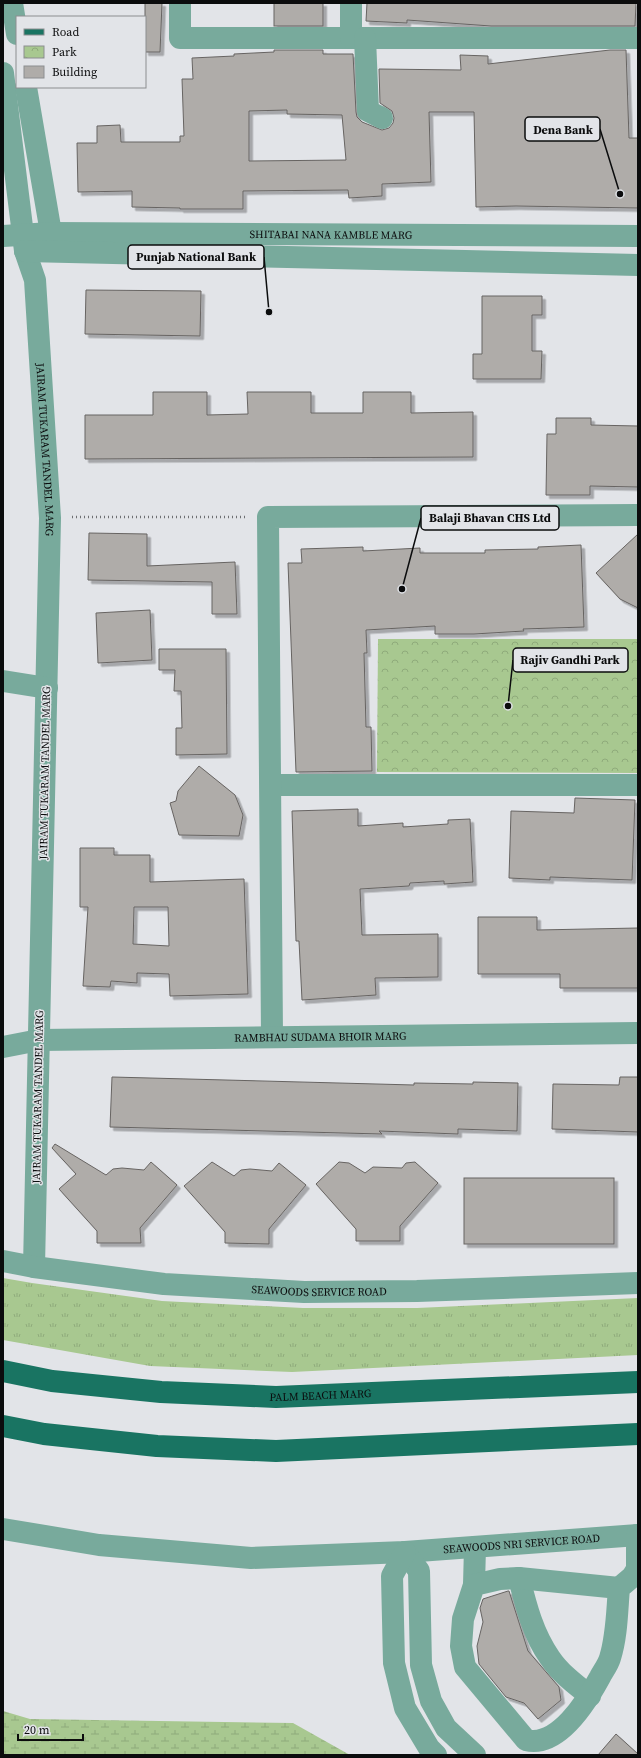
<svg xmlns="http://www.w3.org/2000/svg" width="641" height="1758" viewBox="0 0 641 1758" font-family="'Source Serif 4',serif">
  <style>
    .grass { fill: url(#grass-tufts) }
    .wetland { fill: url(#wetland-marsh) }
    .park { fill: url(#park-crowns) }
    .building { fill: #afaca9; stroke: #676462; fill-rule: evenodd; filter: url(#shadow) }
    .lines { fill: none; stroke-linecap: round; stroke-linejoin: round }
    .path { stroke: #6e6f72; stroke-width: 2.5; stroke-dasharray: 1 3; stroke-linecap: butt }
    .minor { stroke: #78aa9c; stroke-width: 22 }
    .major { stroke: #197462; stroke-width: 22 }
    .labels { text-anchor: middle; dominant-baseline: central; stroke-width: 3; stroke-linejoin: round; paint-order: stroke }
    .street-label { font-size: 11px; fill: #0b0c0d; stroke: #e2e4e8 }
    .leader { fill: none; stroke: #0b0c0d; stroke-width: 1.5 }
    .callout-dot { fill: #0b0c0d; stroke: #e2e4e8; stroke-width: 1.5 }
    .callout { fill: #e2e4e8; stroke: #0b0c0d; stroke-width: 1.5 }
    .callout-label { font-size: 12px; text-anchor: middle; font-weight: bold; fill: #0b0c0d }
  </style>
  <defs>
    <pattern id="grass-tufts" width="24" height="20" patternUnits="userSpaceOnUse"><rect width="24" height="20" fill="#a8c890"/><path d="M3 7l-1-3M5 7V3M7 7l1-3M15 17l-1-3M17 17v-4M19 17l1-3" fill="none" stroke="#8fab7b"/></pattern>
    <pattern id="wetland-marsh" width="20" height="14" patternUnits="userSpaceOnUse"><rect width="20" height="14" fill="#a8c890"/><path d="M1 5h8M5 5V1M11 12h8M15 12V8" fill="none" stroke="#8fab7b"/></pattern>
    <pattern id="park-crowns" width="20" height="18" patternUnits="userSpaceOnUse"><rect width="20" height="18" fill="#a8c890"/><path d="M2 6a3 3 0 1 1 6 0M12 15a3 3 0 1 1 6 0" fill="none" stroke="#8fab7b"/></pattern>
    <filter id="shadow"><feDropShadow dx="3.5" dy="3.5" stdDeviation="0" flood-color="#0004"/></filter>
  </defs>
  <rect width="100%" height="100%" fill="#e2e4e8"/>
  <!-- grass -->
  <path class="grass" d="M3,1278L32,1283L162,1301L303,1308H417L638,1298V1355L292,1372L150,1366L3,1340Z"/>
  <!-- wetland -->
  <path class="wetland" d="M3,1711L30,1719L293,1723L350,1755H3Z"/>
  <!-- park -->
  <path class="park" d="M378,639H638V773L377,772Z"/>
  <!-- building -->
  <g class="building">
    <path d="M145,3H162L160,52H145Z"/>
    <rect x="274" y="3" width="49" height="23"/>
    <path d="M367,3H636L635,26H491L407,20V23L366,21Z"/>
    <path d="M274,50H323V54H353L356,112L357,117L362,122L382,130L389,128L393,123L394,118L392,111L380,103L379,69L461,70L460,55L488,56V64L610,50H626L629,138H638V208L516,206L476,207L474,112H429L431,182L382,184V196L349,198L348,190L243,191V209H180V208L132,207V191L78,192L77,143H97V126L120,125L121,142H180V136H184L182,79H193L192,58L234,56V54L274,52ZM287,110V114L342,115L346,160L249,161V111Z"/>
    <path d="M86,290L201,291L200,336L85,334Z"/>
    <path d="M482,296H542V315H532V351H542L541,379H473V354H482Z"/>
    <path d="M153,392H207V415L248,414L247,392H311V413H363V392H411V413L473,412V457L85,459V415H153Z"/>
    <path d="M556,418H591V425L638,426V487L590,486V495H546L547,434H556Z"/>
    <path d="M89,533L147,534V566L235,562L237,614H212V582L88,580Z"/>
    <path d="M638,534V608L620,599L596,573Z"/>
    <path d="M581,545L584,627L523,629L524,631L474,634H435V626L366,630L367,653H364L366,727H371L372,771L296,772L288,563H302L301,549L363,547V551L420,548V553H485V550L538,549V547Z"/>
    <path d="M150,610L152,660L98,663L96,613Z"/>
    <path d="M159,649H226L227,754L176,755V728H182L181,691H174L175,670H159Z"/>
    <path d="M199,766L235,795L243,815L239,836L179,835L170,803L176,801L178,791Z"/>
    <path d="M575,798L635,800L632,880L550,877V880L509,878L511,811L574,813Z"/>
    <path d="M358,809V826L403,823V827L448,824V820L470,819L473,882L444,884V881L410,883L409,886L360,889L362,935L438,934V977L375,978L376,995L302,1000L299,941H296L292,811Z"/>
    <path d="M80,848H114V855H150V882L244,879L248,994L170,996L169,974L137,973V983L111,981L110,987L83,986L88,907H80ZM134,907H168L169,946L133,944Z"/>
    <path d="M478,917H537V930L638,928V988H560V974H478Z"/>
    <path d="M112,1077L414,1085V1083L473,1084V1082L518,1083L517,1131L458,1129V1134L379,1131L382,1134L110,1127Z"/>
    <path d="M620,1077H638V1132L552,1129L553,1084L619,1085Z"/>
    <path d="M55,1144L106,1175L113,1169L122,1168L144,1170L151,1162L177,1185L140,1228L141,1243H97V1231L59,1189L76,1174L52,1148Z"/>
    <path d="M212,1162L234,1176L241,1170L250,1169L272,1171L279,1163L306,1185L269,1229V1244L225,1243V1232L184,1186Z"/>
    <path d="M339,1162L349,1163L365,1173L373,1167L402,1168L406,1163L415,1162L438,1183L400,1226V1241H356V1229L316,1184Z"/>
    <rect x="464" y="1178" width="150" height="66"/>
    <path d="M508,1591H509L528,1651L559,1687L561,1700L538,1719L524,1703L506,1697L479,1664L477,1646L483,1622L480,1608L483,1599Z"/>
    <path d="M616,1734L638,1754V1755H598Z"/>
  </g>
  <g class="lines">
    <!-- path -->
    <path class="path" d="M72,517H247"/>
    <!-- minor -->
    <g class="minor">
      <path d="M12,3L17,34"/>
      <path d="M180,3V38H638"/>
      <path d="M351,3V38"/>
      <path d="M365,38L368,111L382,118"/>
      <path id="s1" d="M3,73L25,251L35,280L50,518L34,1267"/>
      <path d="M26,87L51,233L52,248"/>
      <path id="s2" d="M3,236L51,233L638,236"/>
      <path d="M25,251L638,265"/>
      <path d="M3,681L47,688"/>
      <path d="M271,785H638"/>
      <path d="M272,1037L268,517L638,515"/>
      <path id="s3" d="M3,1047L39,1040L638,1033"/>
      <path id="s4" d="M3,1261L34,1267L164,1284L304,1292L417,1291L638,1283"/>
      <path id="s5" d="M3,1529L99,1545L251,1558L405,1552L638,1535"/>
      <path d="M405,1552L419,1571L421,1665L431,1701L446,1728L475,1755"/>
      <path d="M405,1552L392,1576L394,1663L405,1708L429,1748L436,1755"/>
      <path d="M519,1578C526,1606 533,1634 550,1658C560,1673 576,1685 590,1696"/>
      <path d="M474,1585L475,1547"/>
      <path d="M619,1588L519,1578L500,1579L474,1585L463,1619L461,1646L465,1667L526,1740C558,1748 587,1701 600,1677C603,1671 608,1665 610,1658C617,1636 617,1611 619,1588L632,1577L637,1569V1535"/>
    </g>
    <!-- major -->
    <g class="major">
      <path id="s6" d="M3,1371L52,1381L161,1392L276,1397L638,1382"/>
      <path d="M3,1426L44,1434L157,1446L276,1451L638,1434"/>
    </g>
  </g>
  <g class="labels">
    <!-- street labels -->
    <g class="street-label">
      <text stroke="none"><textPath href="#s2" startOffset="328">SHITABAI NANA KAMBLE MARG</textPath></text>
      <text stroke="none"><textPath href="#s1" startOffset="380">JAIRAM TUKARAM TANDEL MARG</textPath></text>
      <text transform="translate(45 773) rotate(-89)">JAIRAM TUKARAM TANDEL MARG</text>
      <text stroke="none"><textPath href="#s3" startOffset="318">RAMBHAU SUDAMA BHOIR MARG</textPath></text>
      <text transform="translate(38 1097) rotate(-89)">JAIRAM TUKARAM TANDEL MARG</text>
      <text stroke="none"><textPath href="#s4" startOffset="318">SEAWOODS SERVICE ROAD</textPath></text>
      <text stroke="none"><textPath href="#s6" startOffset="319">PALM BEACH MARG</textPath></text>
      <text stroke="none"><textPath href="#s5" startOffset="521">SEAWOODS NRI SERVICE ROAD</textPath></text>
    </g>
  </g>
  <!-- callouts -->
  <path class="leader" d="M620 194L600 129M269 312L264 257M402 589L421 518M508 706L513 660"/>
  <g class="callout-dot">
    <circle cx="620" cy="194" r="4"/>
    <circle cx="269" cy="312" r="4"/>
    <circle cx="402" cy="589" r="4"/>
    <circle cx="508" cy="706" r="4"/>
  </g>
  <g class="callout">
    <rect x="525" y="117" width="75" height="24" rx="4"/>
    <rect x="128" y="245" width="136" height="24" rx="4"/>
    <rect x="421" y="506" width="138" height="24" rx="4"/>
    <rect x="513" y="648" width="115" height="24" rx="4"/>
  </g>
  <g class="callout-label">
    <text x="563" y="134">Dena Bank</text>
    <text x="196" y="261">Punjab National Bank</text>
    <text x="490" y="522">Balaji Bhavan CHS Ltd</text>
    <text x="570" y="664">Rajiv Gandhi Park</text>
  </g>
  <!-- border -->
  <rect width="641" height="1758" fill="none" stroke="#0b0c0d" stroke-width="8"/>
  <!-- legend -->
  <rect x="16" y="16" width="130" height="72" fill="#e2e4e8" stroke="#8c8e90"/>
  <rect x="24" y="29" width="20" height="6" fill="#197462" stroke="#8c8e90"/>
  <text x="52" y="36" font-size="12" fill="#0b0c0d">Road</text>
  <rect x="24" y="46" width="20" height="12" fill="url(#park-crowns)" stroke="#8c8e90"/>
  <text x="52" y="56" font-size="12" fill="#0b0c0d">Park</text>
  <rect x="24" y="66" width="20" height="12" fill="#afaca9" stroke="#8c8e90"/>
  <text x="52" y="76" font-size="12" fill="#0b0c0d">Building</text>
  <!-- scale -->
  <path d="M18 1734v6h65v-6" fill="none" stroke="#0b0c0d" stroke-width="2"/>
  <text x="24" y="1734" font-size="12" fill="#0b0c0d" stroke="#e2e4e8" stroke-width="3" paint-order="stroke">20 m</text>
</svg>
